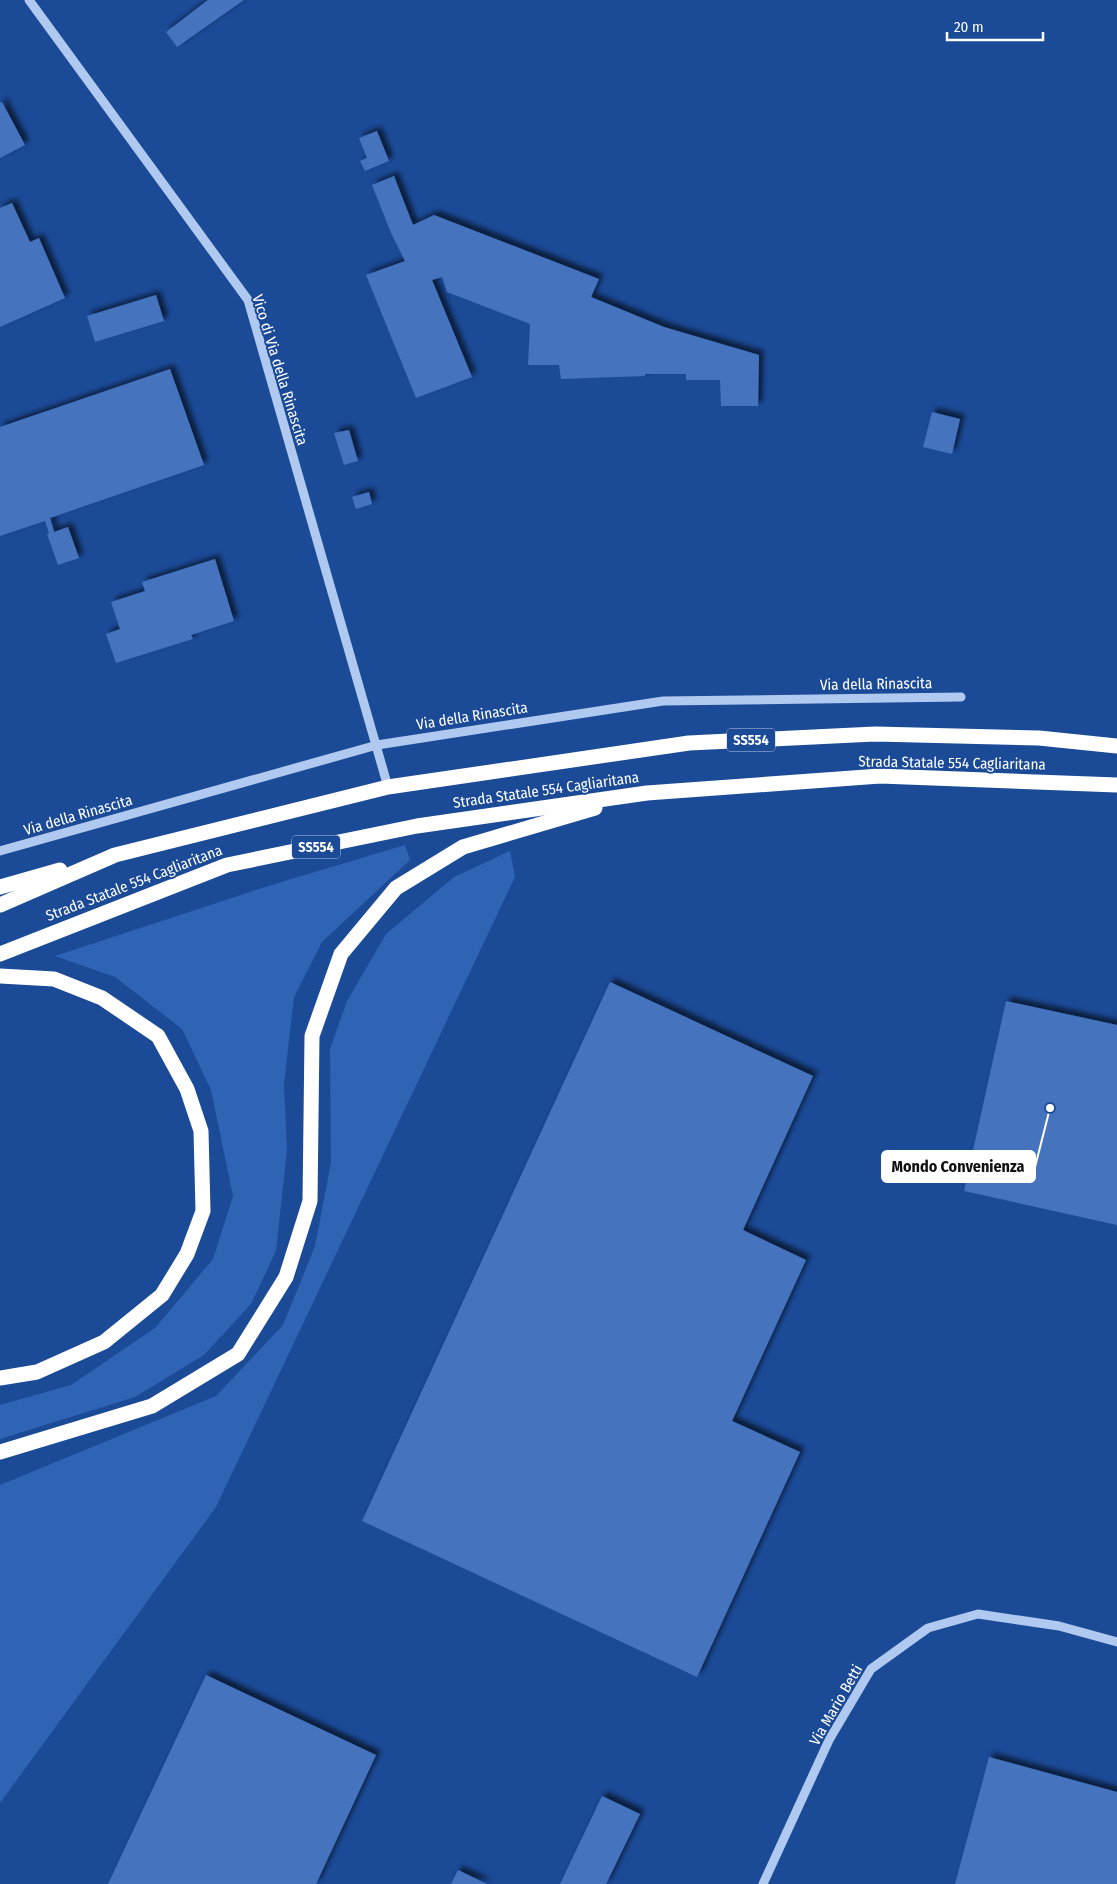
<svg xmlns="http://www.w3.org/2000/svg" width="1117" height="1884" viewBox="0 0 1117 1884" font-family="'Fira Sans Condensed',sans-serif">
  <style>
    .green { fill: #2f63b4 }
    .building { fill: #4473be; filter: url(#shadow) }
    .lines { fill: none; stroke-linecap: round; stroke-linejoin: round }
    .minor { stroke: #b0c9f0; stroke-width: 9 }
    .highway { stroke: #fff; stroke-width: 15 }
    .labels { text-anchor: middle; dominant-baseline: central; stroke-width: 4; stroke-linejoin: round; paint-order: stroke }
    .shield { fill: #1b4a97; stroke: #bbc9e0; stroke-width: 1 }
    .shield-label { font-size: 14px; font-weight: bold; fill: #fff }
    .street-label { font-size: 15px; fill: #fff; stroke: #1b4a97 }
    .leader { fill: none; stroke: #fff; stroke-width: 2 }
    .callout-dot { fill: #fff; stroke: #1b4a97; stroke-width: 2 }
    .callout { fill: #fff; stroke: #fff; stroke-width: 2 }
    .callout-label { font-size: 16px; text-anchor: middle; font-weight: bold; fill: #111 }
  </style>
  <defs>
    <filter id="shadow"><feDropShadow dx="4.5" dy="-4.5" stdDeviation="2.5" flood-color="#0009"/></filter>
  </defs>
  <rect width="100%" height="100%" fill="#1b4a97"/>
  <!-- green -->
  <g class="green">
    <path d="M405,845L410,860L322,942L294,997L284,1084L287,1150L276,1251L251,1304L204,1355L135,1397L0,1439V1405L71,1385L155,1328L213,1259L233,1196L211,1090L182,1029L115,977L55,956L268,886Z"/>
    <path d="M510,851L515,877L216,1507L0,1803V1485L216,1396L283,1325L315,1246L331,1162L330,1049L347,1001L386,934L454,877Z"/>
  </g>
  <!-- building -->
  <g class="building">
    <path d="M208,0H244L177,47L166,32Z"/>
    <path d="M2,102L25,145L0,158V103Z"/>
    <path d="M377,131L389,161L365,171L360,161L367,158L359,138Z"/>
    <path d="M394,176L413,225L434,215L599,279L591,297L664,327L759,355L758,406H721L720,380H686V374H645V376L561,379L559,365H528L530,324L447,292L442,277L432,280L472,377L416,398L366,275L405,261L391,233L372,185Z"/>
    <path d="M12,203L30,242L39,238L65,298L0,327V208Z"/>
    <path d="M156,295L164,321L95,342L87,316Z"/>
    <path d="M170,369L204,465L50,518L54,532L68,527L79,558L58,565L47,534L49,533L45,521L0,536V427Z"/>
    <path d="M932,412L960,419L952,454L923,447Z"/>
    <path d="M349,430L358,461L344,465L334,433Z"/>
    <path d="M369,492L372,504L356,509L352,497Z"/>
    <path d="M215,559L234,621L191,635L193,639L116,663L106,634L120,629L111,602L145,591L142,582Z"/>
    <path d="M610,982L813,1076L743,1230L806,1260L732,1421L800,1452L697,1677L362,1521Z"/>
    <path d="M1006,1001L1117,1025V1225L964,1191Z"/>
    <path d="M206,1675L376,1755L316,1884H108Z"/>
    <path d="M989,1757L1117,1792V1884H955Z"/>
    <path d="M602,1796L640,1814L606,1884H560Z"/>
    <path d="M458,1870L487,1884H451Z"/>
  </g>
  <g class="lines">
    <!-- minor -->
    <g class="minor">
      <path d="M29,0L248,300L388,787"/>
      <path d="M0,851L377,745L663,701L961,697"/>
      <path d="M763,1884L829,1740L871,1669L928,1628L978,1614L1059,1626L1117,1642"/>
    </g>
    <!-- highway -->
    <g class="highway">
      <path d="M0,887L60,870"/>
      <path d="M0,905L115,855L388,787L689,743L875,734L1039,738L1117,746"/>
      <path d="M0,954L227,865L417,826L647,793L880,776L1117,785"/>
      <path d="M0,976L54,979L102,998L158,1036L187,1089L201,1131L203,1211L187,1254L162,1295L104,1342L37,1372L0,1378"/>
      <path d="M0,1452L152,1406L238,1354L286,1277L310,1201L312,1036L341,954L396,888L463,847L595,808"/>
    </g>
  </g>
  <g class="labels">
    <!-- shield labels -->
    <g class="shield">
      <rect x="727" y="728.5" width="48" height="23" rx="4"/>
      <rect x="292" y="835.5" width="48" height="23" rx="4"/>
    </g>
    <g class="shield-label">
      <text x="751" y="740">SS554</text>
      <text x="316" y="847">SS554</text>
    </g>
    <!-- street labels -->
    <g class="street-label">
      <text transform="translate(280 370) rotate(73)">Vico di Via della Rinascita</text>
      <text transform="translate(876 684) rotate(-1)">Via della Rinascita</text>
      <text transform="translate(472 716) rotate(-9)">Via della Rinascita</text>
      <text transform="translate(952 763) rotate(1)">Strada Statale 554 Cagliaritana</text>
      <text transform="translate(546 790) rotate(-8)">Strada Statale 554 Cagliaritana</text>
      <text transform="translate(78 815) rotate(-16)">Via della Rinascita</text>
      <text transform="translate(134 883) rotate(-21)">Strada Statale 554 Cagliaritana</text>
      <text transform="translate(836 1705) rotate(-60)">Via Mario Betti</text>
    </g>
  </g>
  <!-- callouts -->
  <path class="leader" d="M1050 1108L1035 1167"/>
  <circle class="callout-dot" cx="1050" cy="1108" r="5"/>
  <rect class="callout" x="882" y="1151" width="153" height="31" rx="5"/>
  <g class="callout-label">
    <text x="958" y="1172">Mondo Convenienza</text>
  </g>
  <!-- scale -->
  <path d="M947 32v8h96v-8" fill="none" stroke="#ffffff" stroke-width="2.5"/>
  <text x="954" y="32" font-size="15" fill="#ffffff" stroke="#1b4a97" stroke-width="4" paint-order="stroke">20 m</text>
</svg>
